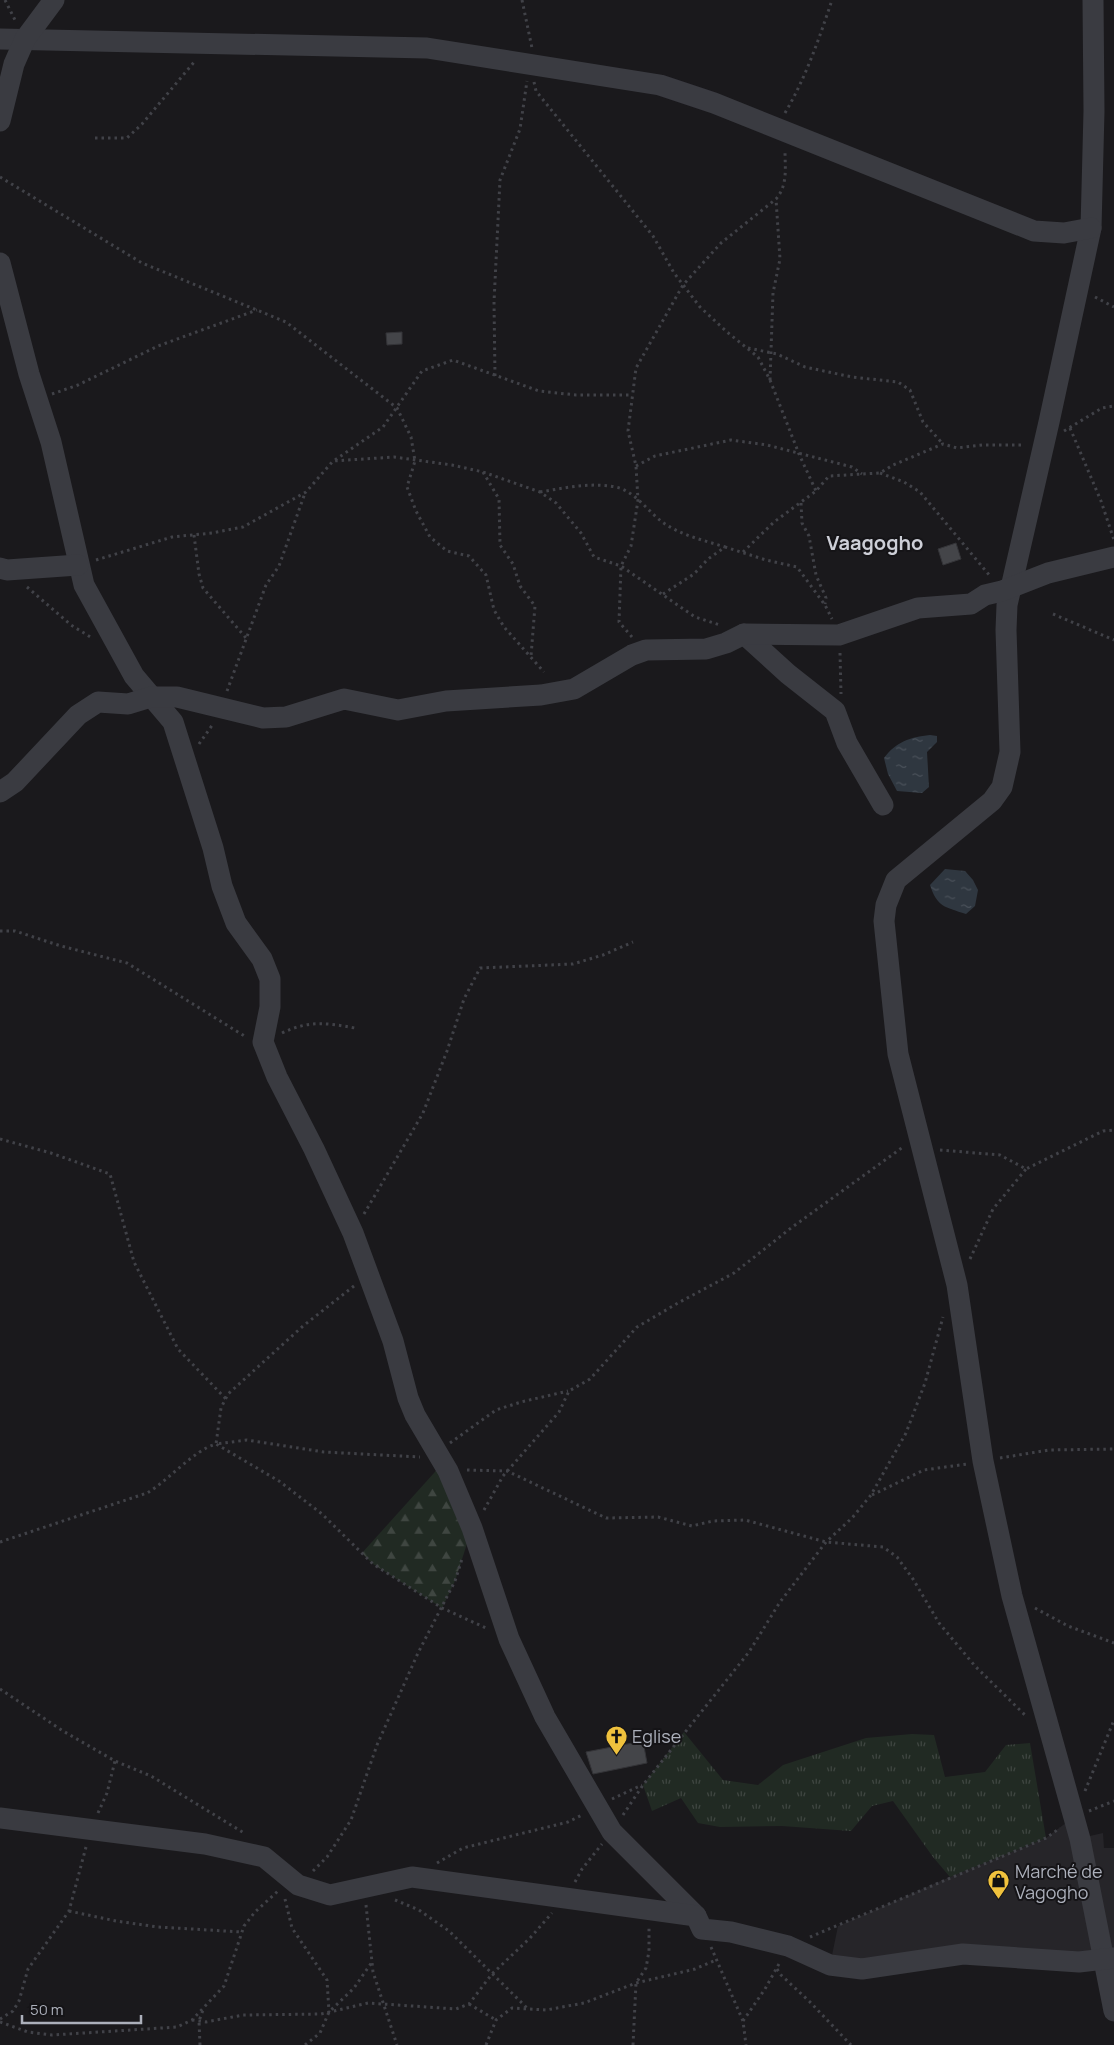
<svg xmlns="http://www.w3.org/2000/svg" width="1114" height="2045" viewBox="0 0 1114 2045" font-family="Manrope,sans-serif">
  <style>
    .built { fill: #262529 }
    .grass { fill: url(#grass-tufts) }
    .forest { fill: url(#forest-firs) }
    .water { fill: url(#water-ripples) }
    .building { fill: #444549; stroke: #343438 }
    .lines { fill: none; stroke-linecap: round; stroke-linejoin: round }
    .path { stroke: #414248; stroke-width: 3; stroke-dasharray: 2.5 4; stroke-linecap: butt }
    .minor { stroke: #3a3b41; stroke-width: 21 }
    .labels { text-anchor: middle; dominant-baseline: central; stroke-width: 4; stroke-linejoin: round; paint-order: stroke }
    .poi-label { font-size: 18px; fill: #acb0bb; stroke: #151417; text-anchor: start }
    .quarter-label { font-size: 20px; font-weight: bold; fill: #cdcfd7; stroke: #151417 }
  </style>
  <defs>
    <pattern id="grass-tufts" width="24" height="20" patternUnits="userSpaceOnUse" patternTransform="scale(1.25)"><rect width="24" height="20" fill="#212a23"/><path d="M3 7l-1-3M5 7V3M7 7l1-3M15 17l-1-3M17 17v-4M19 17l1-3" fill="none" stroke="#3f4641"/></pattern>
    <pattern id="forest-firs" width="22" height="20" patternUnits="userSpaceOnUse" patternTransform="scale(1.25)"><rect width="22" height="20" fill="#212a23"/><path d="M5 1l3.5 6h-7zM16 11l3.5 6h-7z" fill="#3f4641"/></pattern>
    <pattern id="water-ripples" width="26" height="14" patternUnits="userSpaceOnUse" patternTransform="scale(1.25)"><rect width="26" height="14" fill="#2f3740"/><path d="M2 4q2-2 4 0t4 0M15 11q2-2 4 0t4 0" fill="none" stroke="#4a515a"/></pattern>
  </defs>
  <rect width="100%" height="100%" fill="#1a191c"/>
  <!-- built -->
  <path class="built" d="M1075,1816L1081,1838L1103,1833L1104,1848H1114V1958L830,1965L838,1926L950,1877L1046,1838Z"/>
  <!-- grass -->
  <path class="grass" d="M684,1732L723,1780L758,1785L783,1765L866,1738L912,1734L934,1735L945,1777L985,1772L1006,1745L1030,1743L1046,1838L950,1877L933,1857L893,1801L872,1806L851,1831L782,1826L720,1827L698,1823L681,1798L652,1811L643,1785Z"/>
  <!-- forest -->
  <path class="forest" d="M443,1463L472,1528L455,1581L442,1608L373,1564L362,1553Z"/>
  <!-- water -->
  <g class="water">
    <path d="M930,735L937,736V742L927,752L929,787L922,793L897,791L888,774L884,758C896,742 910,737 930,735Z"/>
    <path d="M945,869L965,871L973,880L978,890L975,906L966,914C945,907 937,907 930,885Z"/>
  </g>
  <!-- building -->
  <g class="building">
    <path d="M402,332V344L387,345L386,333Z"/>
    <path d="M956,543L961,559L943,565L938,549Z"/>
    <path d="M643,1741L647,1763L593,1774L586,1752Z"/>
  </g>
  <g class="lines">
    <!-- path -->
    <g class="path">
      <path d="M5,0L16,22"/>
      <path d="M522,0L532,48"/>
      <path d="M534,82L536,91L653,236L674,273L700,307L727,332L758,357L770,380L799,454L816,491"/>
      <path d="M785,113C806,77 819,39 832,0"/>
      <path d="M95,138H127L142,124L195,61"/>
      <path d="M0,177L142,263L286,322L397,408L411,437L415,461L407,487L416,511L430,537L447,551L469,556L486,575L494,610L504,627L544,672"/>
      <path d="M1095,297L1114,307"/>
      <path d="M748,348L777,354L805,367L852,377L898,382L910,390L923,422L943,444"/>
      <path d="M495,376L494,302L500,180L520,129L527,81"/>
      <path d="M770,380L773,293L780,259L776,199"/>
      <path d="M52,394L78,385L158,346L257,310"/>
      <path d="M1070,428L1101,501L1114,540"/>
      <path d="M1064,431L1102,408L1114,406"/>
      <path d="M335,460L383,427L422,371L453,360L539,391L576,395H632"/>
      <path d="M636,466L655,456L731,440L767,445L852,467L862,474"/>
      <path d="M483,472L499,499L500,545L513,564L520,586L535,606L531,656"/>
      <path d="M880,473L904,482L920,492L990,576"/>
      <path d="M540,492C565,488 590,482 616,487C634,491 647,510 661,521C679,535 703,540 725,547"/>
      <path d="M801,503L802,523L809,536L816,575L826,598L825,604"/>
      <path d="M194,535L199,574L203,588L246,638"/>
      <path d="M743,552L774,522L816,491L829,476L880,473L893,465L943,444L957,448L982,445H1025"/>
      <path d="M96,560L172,537L212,533L243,527L306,492L333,461L394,457L452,465L483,472L540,492L556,503L581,533L594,557L621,566L695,617L720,625"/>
      <path d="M27,587L71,625L92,638"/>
      <path d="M663,594L694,574L708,559L725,547L766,560L797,567L825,605L832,619"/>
      <path d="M1053,614L1114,640"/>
      <path d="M632,637L619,622L621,566L631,546L638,500L636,466L628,431L636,368L683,285L721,243L776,199C788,185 785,168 785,151"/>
      <path d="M840,653L841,694"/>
      <path d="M227,691L266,585L279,566L305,493"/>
      <path d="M199,744L213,724"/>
      <path d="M0,931H15L61,946L127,963L246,1037"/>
      <path d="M282,1033C309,1020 327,1023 355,1028"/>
      <path d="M0,1139L51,1153L110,1174L134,1262L178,1349L226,1399"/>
      <path d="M940,1150L1000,1155L1026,1169L1103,1131L1114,1130"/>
      <path d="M364,1214L423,1113L447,1051L464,999L480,968L573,964L603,955L633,942"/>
      <path d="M970,1259L993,1209L1026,1169"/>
      <path d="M354,1286L303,1326L228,1394L221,1408L216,1444L247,1440L324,1452L420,1457"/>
      <path d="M450,1443L496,1410L521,1402L568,1391"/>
      <path d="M1000,1458L1049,1450L1114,1449"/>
      <path d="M467,1470L507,1471L606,1518L658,1517L692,1526L713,1521L745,1520L826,1542L883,1547L897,1557L913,1579L939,1623L975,1666L1027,1717"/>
      <path d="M872,1495L924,1470L967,1464"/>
      <path d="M484,1510L503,1476L559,1412L569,1391L590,1379L637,1327L678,1303L734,1273L791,1228L903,1147"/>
      <path d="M0,1542L147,1493C169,1480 194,1450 216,1444L279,1481L322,1514L373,1564L442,1608L486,1628"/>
      <path d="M1035,1608L1068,1626L1114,1643"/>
      <path d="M0,1689L63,1731L115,1761L151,1776L244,1833"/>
      <path d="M1085,1791L1114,1720"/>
      <path d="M612,1799L642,1785"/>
      <path d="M1089,1811L1114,1801"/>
      <path d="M98,1813L107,1793L115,1761"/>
      <path d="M623,1815L643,1785L749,1652L780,1602L826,1542L852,1518L871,1495L906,1433L925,1383L943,1317"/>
      <path d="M437,1863L463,1848L568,1822L582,1815"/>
      <path d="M313,1871L327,1857L351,1820L377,1745L418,1653L455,1581L462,1559"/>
      <path d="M575,1882L582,1869L602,1844"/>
      <path d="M285,1899L292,1928L327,1980L329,2012"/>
      <path d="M395,1900L419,1910L449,1931L528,2009"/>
      <path d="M366,1905L373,1972L397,2045"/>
      <path d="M69,1911L116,1921L158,1927L242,1932"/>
      <path d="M810,1937L1046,1838L1060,1828"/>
      <path d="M711,1947L743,2021L746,2045"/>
      <path d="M777,1969L781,1975L810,2002L851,2045"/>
      <path d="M469,2004L496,2020"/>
      <path d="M0,2019L13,2011L19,2001L28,1969L69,1911L86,1847"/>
      <path d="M192,2020L206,2022L243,2015L321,2014L368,2003L456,2009L469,2004L492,1974L530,1938L552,1913"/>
      <path d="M743,2021L765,1989L780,1962"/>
      <path d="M0,2022L28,2032L52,2035L177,2027L192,2020L224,1986L244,1926L255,1912L278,1891"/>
      <path d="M200,2045L199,2021L203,2010"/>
      <path d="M305,2045L320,2033L329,2012L354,1988L372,1962"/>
      <path d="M486,2045L496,2020L512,2008L546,2010L584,2003L636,1983L695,1969L716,1960"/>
      <path d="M633,2045L636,1983L646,1968L649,1951V1927"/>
    </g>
    <!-- minor -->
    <g class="minor">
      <path d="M1093,0L1094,111L1091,228L1049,422L1007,605L1006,630L1010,752L1002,787L992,801L896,880L886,905L884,921L898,1054L957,1285L983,1461L1012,1596L1080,1839L1114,2011"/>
      <path d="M0,39L427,48L660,85L714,103L1034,231L1064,233L1091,228"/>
      <path d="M0,121L14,64L25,39L54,0"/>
      <path d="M0,263L29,374L51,442L84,585L134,676L173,722L213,848L222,886L236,923L262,959L270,979V1007L263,1042L277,1077L314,1149L353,1233L393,1341L408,1398L415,1415L448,1471L472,1528L509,1639L545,1717L612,1832L696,1916"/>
      <path d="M0,568L7,570L78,565"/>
      <path d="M744,634L788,674L835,711L847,743L883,805"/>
      <path d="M0,792L15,782L78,715L98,702L128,704L151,697H177L263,718L286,717L344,699L398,710L446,701L541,695L574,689L632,655L646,650L706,649L726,643L744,634L839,635L918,608L971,604L985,595L1002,591L1048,573L1114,557"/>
      <path d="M0,1818L205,1844L264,1857L298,1885L330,1895L412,1877L696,1916L702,1929L731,1932L788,1946L830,1965L862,1969L963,1954L1079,1962L1114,1958"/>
    </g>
  </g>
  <!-- icons -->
  <defs>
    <symbol id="church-pin" viewBox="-11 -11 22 30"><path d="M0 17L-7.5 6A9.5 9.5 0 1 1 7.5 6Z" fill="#f0c23d" stroke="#151417"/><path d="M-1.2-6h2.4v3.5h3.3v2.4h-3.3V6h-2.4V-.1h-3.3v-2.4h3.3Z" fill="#111"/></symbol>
    <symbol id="shop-pin" viewBox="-11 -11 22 30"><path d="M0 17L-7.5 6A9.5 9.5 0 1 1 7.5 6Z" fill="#f0c23d" stroke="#151417"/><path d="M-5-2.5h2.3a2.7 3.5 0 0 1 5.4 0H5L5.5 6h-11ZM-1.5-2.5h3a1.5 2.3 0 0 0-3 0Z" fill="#111"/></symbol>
  </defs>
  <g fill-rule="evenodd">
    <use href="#church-pin" x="604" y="1724" width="25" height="34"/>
    <use href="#shop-pin" x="986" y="1868" width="25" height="34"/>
  </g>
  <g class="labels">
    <!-- poi labels -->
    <g class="poi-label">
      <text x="632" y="1736">Eglise</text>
      <text x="1015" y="1871">Marché de<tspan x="1015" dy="21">Vagogho</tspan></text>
    </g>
    <!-- quarter labels -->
    <g class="quarter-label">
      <text x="875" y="542">Vaagogho</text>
    </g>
  </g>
  <!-- scale -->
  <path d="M22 2015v8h119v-8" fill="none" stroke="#acb0bb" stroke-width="2.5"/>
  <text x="30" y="2015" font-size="15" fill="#acb0bb" stroke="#151417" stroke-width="4" paint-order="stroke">50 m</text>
</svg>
